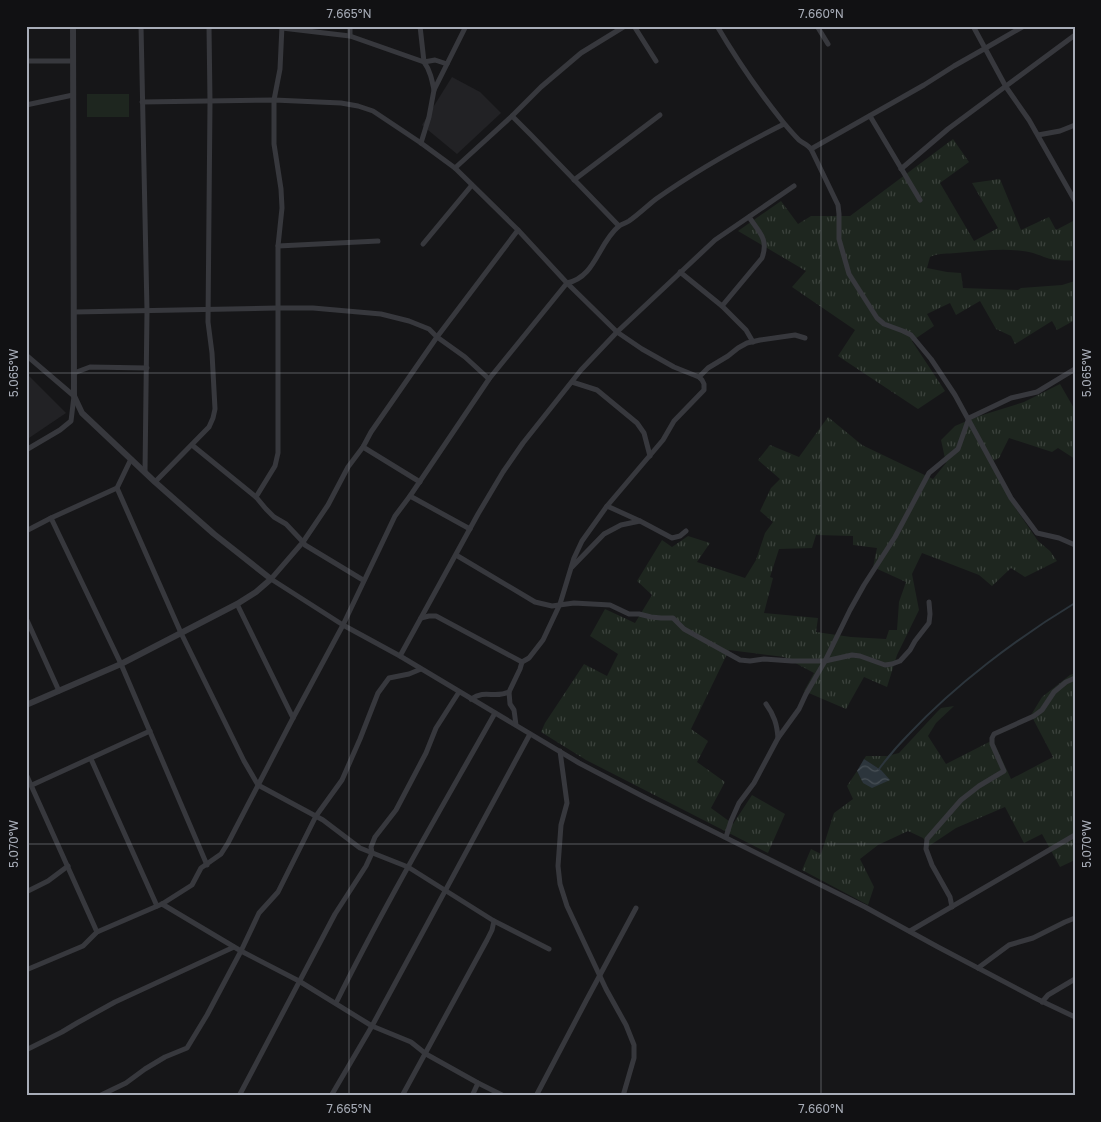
<svg xmlns="http://www.w3.org/2000/svg" width="1101" height="1122" viewBox="0 0 1101 1122" font-family="'Golos Text',sans-serif">
  <style>
    .built { fill: #222225 }
    .grass { fill: url(#grass-tufts); fill-rule: evenodd }
    .garden { fill: #1e261f }
    .water { fill: url(#water-waves) }
    .lines { fill: none; stroke-linecap: round; stroke-linejoin: round }
    .stream { stroke: #2c353c; stroke-width: 2 }
    .minor { stroke: #37383d; stroke-width: 5 }
    .tertiary { stroke: #37383d; stroke-width: 6 }
    .ticks { fill: none; stroke: #a8adb8; stroke-width: 1; stroke-opacity: 0.45 }
    .neatline { fill: none; stroke: #a8adb8; stroke-width: 2 }
    .ticks-label { font-size: 12px; text-anchor: middle; fill: #a8adb8 }
  </style>
  <defs>
    <pattern id="grass-tufts" width="24" height="20" patternUnits="userSpaceOnUse" patternTransform="scale(1.25)"><rect width="24" height="20" fill="#1e261f"/><path d="M3 7l-1-3M5 7V3M7 7l1-3M15 17l-1-3M17 17v-4M19 17l1-3" fill="none" stroke="#3c433d"/></pattern>
    <pattern id="water-waves" width="16" height="10" patternUnits="userSpaceOnUse" patternTransform="scale(1.25)"><rect width="16" height="10" fill="#2c353c"/><path d="M0 5q4-4 8 0t8 0" fill="none" stroke="#485056"/></pattern>
  </defs>
  <rect width="100%" height="100%" fill="#161618"/>
  <!-- built -->
  <g class="built">
    <path d="M452,77L480,92L501,113L457,154L422,125Z"/>
    <path d="M26,373L66,413L26,440Z"/>
  </g>
  <!-- grass -->
  <g class="grass">
    <path d="M953,139L969,162L940,183L974,241L998,228L972,183L1000,179L1021,230L1049,217L1056,230L1075,220V260C1064,261 1055,261 1044,257C1041,256 1037,254 1033,253C1010,247 980,251 956,253C947,254 938,253 930,257L927,268L947,272L961,273L963,288L1018,290L1021,288L1062,285L1075,281V320L1057,330L1052,321L1015,344L1011,336L996,329L980,301L956,315L950,303L927,314L934,326L912,341L945,391L918,409L838,356L855,330L792,287L806,271L738,231L781,201L798,224L811,216H850Z"/>
    <path d="M1060,384L1075,410V459L1058,448L1052,452L1009,438L999,458L993,461L1014,506L1038,541L1050,551L1057,561L1025,577L1011,568L992,586L979,575L922,553L912,574L919,610L897,655L887,687L864,677L846,709L804,691L814,673L784,657L729,650L691,729L708,741L697,762L725,782L711,808L733,824L752,795L785,814L768,853L586,760L541,732L545,723L584,664L607,676L618,654L590,636L605,609L635,623L652,595L637,581L662,540L672,547L688,536L710,543L697,562L745,578L756,560L765,533L773,522L760,511L771,488L780,479L758,460L770,445L799,457L828,417L862,445L933,479L946,463L941,440L955,426L976,417L1024,402ZM816,535L853,536V545L877,548L873,567L906,582L899,602L897,630H889L886,639L851,637L816,632L818,618L764,613L773,578L770,577L779,549L812,548Z"/>
    <path d="M1075,673V860L1060,867L1042,834L1024,843L1005,807L956,828L929,846L923,838L908,831L878,845L860,859L874,887L868,905L802,870L811,849L821,854L834,813L853,799L847,786L857,771L863,783L881,770L864,759L866,756H887L899,753L937,712L941,708L954,706L936,723L928,736L946,764L993,740L1011,779L1053,757L1031,715L1042,697L1070,675Z"/>
  </g>
  <!-- garden -->
  <rect class="garden" x="87" y="94" width="42" height="23"/>
  <!-- water -->
  <path class="water" d="M864,759L881,770L890,780L872,788L863,783L857,771Z"/>
  <g class="lines">
    <!-- stream -->
    <path class="stream" d="M879,769C888,757 898,745 909,734C955,685 1017,638 1075,603"/>
    <!-- minor -->
    <g class="minor">
      <path d="M141,26L147,311L145,472"/>
      <path d="M420,26L424,62C430,70 432,80 434,90"/>
      <path d="M634,26L656,61"/>
      <path d="M717,26C737,60 759,92 783,122C788,128 793,134 799,140C803,143 808,145 811,149L838,205L839,214V239L849,274L877,318L884,324L903,331L911,335L931,359L955,395L1011,498L1037,533L1059,538L1075,545"/>
      <path d="M817,26L828,44"/>
      <path d="M973,26L1006,87L1029,120L1075,201"/>
      <path d="M282,28L350,36L424,62L435,60L447,64"/>
      <path d="M350,36V26"/>
      <path d="M26,61H73"/>
      <path d="M142,102L274,100L341,103L358,106L373,111L421,143L455,168L518,230L567,283L617,332L642,349L674,367L699,377L702,380L704,384V390L674,421L663,440L607,506L582,541L574,558L560,604L543,640L529,658L522,662L520,669L509,692C494,699 486,689 471,699"/>
      <path d="M26,105L73,95"/>
      <path d="M512,116L531,135L619,226"/>
      <path d="M870,116L920,200"/>
      <path d="M1038,135L1060,131L1075,125"/>
      <path d="M421,143L429,117L434,90L466,26"/>
      <path d="M811,149L924,85L954,66L984,49L1024,26"/>
      <path d="M455,168L512,116L541,87L581,53L625,26"/>
      <path d="M901,169L948,129L1075,35"/>
      <path d="M574,180L660,115"/>
      <path d="M423,244L472,185"/>
      <path d="M278,246L378,241"/>
      <path d="M680,272L722,306L746,330L753,342"/>
      <path d="M722,306L762,258C769,239 759,232 749,217"/>
      <path d="M74,312L277,308H313L381,314L409,321L429,329L437,337L465,357L489,379"/>
      <path d="M26,355L74,396L71,421L60,430L26,450"/>
      <path d="M74,373L90,367L147,368"/>
      <path d="M699,377L708,368L728,356L738,348L747,343L760,340L795,335L805,338"/>
      <path d="M572,382L597,390L637,423L644,433L650,456"/>
      <path d="M192,445L256,497L266,509L274,517L286,524L303,542L271,579L343,625L400,656L579,763L646,798L865,907L938,947L1037,999L1075,1017"/>
      <path d="M363,447L420,482"/>
      <path d="M155,482L209,427L213,418L215,409L212,353L208,322L210,102L209,26"/>
      <path d="M117,488L181,633L244,761L258,785L323,820L360,848L408,867L494,921L549,949"/>
      <path d="M410,496L470,529"/>
      <path d="M256,497L275,466L278,453V246L282,208L281,189L274,144V100L280,69L282,26"/>
      <path d="M607,506L640,521L672,538L680,536L686,531"/>
      <path d="M51,518L121,664L207,865"/>
      <path d="M26,531L51,518L117,488L131,459"/>
      <path d="M456,555L535,602L552,606L574,603L610,605L629,614H639L651,617L661,618H673L684,629L740,660L750,661L764,659L792,661H825L852,655L860,656L885,665L892,664L900,661L910,650L915,641L929,623L930,614L929,602"/>
      <path d="M572,567L604,534L621,525L640,521"/>
      <path d="M363,580L305,545L303,542L328,505L348,467L363,447L371,432L437,337L518,230"/>
      <path d="M237,604L293,718"/>
      <path d="M26,618L59,691"/>
      <path d="M421,618L429,616H436L522,662"/>
      <path d="M400,656L478,514L503,472L523,443L581,370L617,332L715,240L794,186"/>
      <path d="M509,692L510,704L514,710L516,725"/>
      <path d="M766,704C774,715 777,724 778,738"/>
      <path d="M560,751L567,803L561,825L558,866L560,884L567,906L582,938L606,989L626,1025L634,1045V1058L623,1096"/>
      <path d="M91,759L157,906"/>
      <path d="M26,774L97,932"/>
      <path d="M32,785L150,731"/>
      <path d="M726,837L731,821L739,803L754,783L778,738L799,709L806,694L825,661L850,610L864,585L895,537L929,473L958,449L969,418L1011,398L1037,392L1075,369"/>
      <path d="M26,892L48,881L68,866"/>
      <path d="M162,904L241,951L299,981L372,1026L411,1042L426,1054L478,1083L504,1096"/>
      <path d="M952,907L950,897L932,865L926,849L927,839L961,800L979,786L1004,771L992,744V738L994,734L1034,716L1042,710L1054,692L1066,682L1075,678"/>
      <path d="M910,931L1075,835"/>
      <path d="M978,968L1009,945L1033,938L1065,922L1075,918"/>
      <path d="M26,970L83,946L97,932L162,904L192,885L201,868L221,854L228,843L293,718L343,625L395,516L410,496L489,379L567,283C596,277 598,243 619,226C622,224 626,223 629,221C639,214 647,206 656,199C697,170 740,146 784,124"/>
      <path d="M1042,1002L1048,995L1075,979"/>
      <path d="M336,1003C385,904 441,809 495,713"/>
      <path d="M26,1050L62,1032L77,1023L115,1002L234,947"/>
      <path d="M99,1096L126,1083L145,1069L165,1057L187,1048L207,1015L241,951L259,913L278,892L316,816L342,780L360,739L378,693L389,678L409,674L421,669"/>
      <path d="M239,1096L335,914L366,866L372,853L371,847L375,837L396,810L426,753L436,728L459,692"/>
      <path d="M331,1096L372,1026L530,734"/>
      <path d="M402,1096L487,940L492,930L494,921"/>
      <path d="M472,1096L478,1083"/>
      <path d="M536,1096L586,1001L636,908"/>
    </g>
    <!-- tertiary -->
    <path class="tertiary" d="M26,705L121,664L181,633L237,604L256,592L271,579L214,534L155,482L82,413L74,396L73,26"/>
  </g>
  <!-- ticks -->
  <path class="ticks" d="M349,26V1096M821,26V1096M26,373H1075M26,844H1075"/>
  <!-- border -->
  <rect width="1101" height="1122" fill="none" stroke="#111113" stroke-width="55"/>
  <rect x="28" y="28" width="1046" height="1066" class="neatline"/>
  <g class="ticks-label">
    <text x="349" y="18">7.665°N</text>
    <text x="821" y="18">7.660°N</text>
    <text transform="translate(1087 373) rotate(-90)" y="4">5.065°W</text>
    <text transform="translate(14 373) rotate(-90)" y="4">5.065°W</text>
    <text transform="translate(1087 844) rotate(-90)" y="4">5.070°W</text>
    <text transform="translate(14 844) rotate(-90)" y="4">5.070°W</text>
    <text x="349" y="1113">7.665°N</text>
    <text x="821" y="1113">7.660°N</text>
  </g>
</svg>
